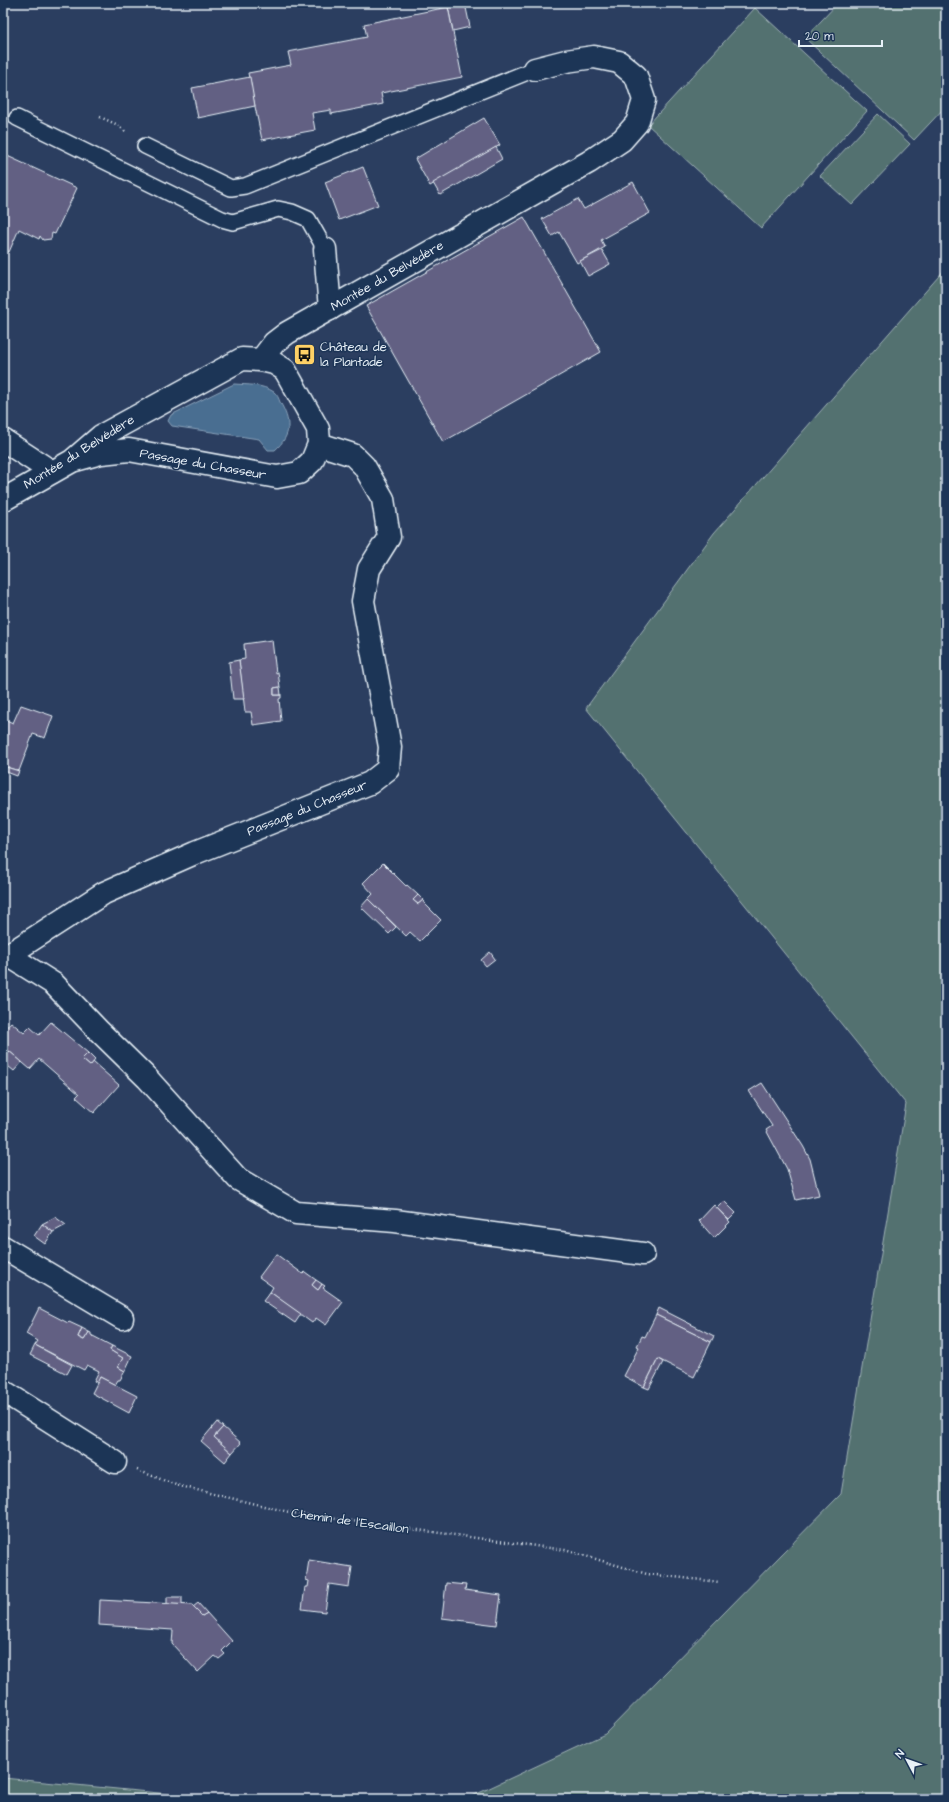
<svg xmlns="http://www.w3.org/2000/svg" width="949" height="1802" viewBox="0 0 949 1802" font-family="'Architects Daughter',sans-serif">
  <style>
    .green { fill: #537170; stroke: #9eb1b4 }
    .water { fill: #4a6e91; stroke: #89a2ba }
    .building { fill: #626183; stroke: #e8f1f8 }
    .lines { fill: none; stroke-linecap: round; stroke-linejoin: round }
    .service-casing { stroke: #e8f1f8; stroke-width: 18 }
    .minor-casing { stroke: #e8f1f8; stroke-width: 25 }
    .path { stroke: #e8f1f8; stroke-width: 2.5; stroke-dasharray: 1 3; stroke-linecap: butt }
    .service { stroke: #1d3557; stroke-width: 15 }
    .minor { stroke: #1d3557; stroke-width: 22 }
    .labels { text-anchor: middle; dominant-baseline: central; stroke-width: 3; stroke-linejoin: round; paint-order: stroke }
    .street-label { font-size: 13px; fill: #e8f1f8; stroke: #1d3557 }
    .poi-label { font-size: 13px; fill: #e8f1f8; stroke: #1d3557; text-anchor: start }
  </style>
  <rect width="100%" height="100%" fill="#2b3e60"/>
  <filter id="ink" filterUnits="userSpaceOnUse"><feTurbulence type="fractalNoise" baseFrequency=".025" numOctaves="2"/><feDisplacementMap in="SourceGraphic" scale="8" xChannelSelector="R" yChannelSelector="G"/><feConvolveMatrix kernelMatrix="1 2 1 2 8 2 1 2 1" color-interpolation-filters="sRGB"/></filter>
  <g filter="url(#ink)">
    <!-- green -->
    <g class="green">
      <path d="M838,3H946V106L914,140L805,38Z"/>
      <path d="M755,8L867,111L761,228L648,125Z"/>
      <path d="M878,114L910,144L852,205L820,176Z"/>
      <path d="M946,268V1799H466L605,1734L841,1494L906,1104L586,708L714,533Z"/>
      <path d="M3,1778L221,1799H3Z"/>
    </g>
    <!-- water -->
    <path class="water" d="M234,384C247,385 262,384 274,392C277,394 279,399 280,402C291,421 292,435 275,450H268L259,439L172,426L168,421L171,415Z"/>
    <!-- building -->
    <g class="building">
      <path d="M465,3L470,27L453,31L448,7Z"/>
      <path d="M448,7L462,77L381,93L383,104L331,114V110L312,113L315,130L262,140L248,73L291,65L288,52L367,37L364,24Z"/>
      <path d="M250,77L255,106L198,118L192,88Z"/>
      <path d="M484,118L500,145L430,186L415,159Z"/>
      <path d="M496,147L502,159L440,195L433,183Z"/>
      <path d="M3,154L77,188L55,234L52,233L51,239L43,240L40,236L39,239L19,229L9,252L3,249Z"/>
      <path d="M363,167L378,205L339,220L325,182Z"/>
      <path d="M633,182L650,213L601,240L605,247L577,263L559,232L552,236L542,219L578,199L584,209Z"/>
      <path d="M524,217L601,352L443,442L366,306Z"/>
      <path d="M602,250L610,264L588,276L580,261Z"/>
      <path d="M272,640L276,673L278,672L280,687L274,688V695H281V698L279,699L281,721L253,725L251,712H245L239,660L245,659L244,644Z"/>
      <path d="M239,660L244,699H233L229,662Z"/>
      <path d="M280,687L281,695H274V688Z"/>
      <path d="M21,705L53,716L45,738L33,734L19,771L3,766V722L4,719L13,723Z"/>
      <path d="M6,767L19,771L17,776L4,771Z"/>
      <path d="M383,863L406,886L407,885L418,895L413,900L418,904L423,900L424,903L441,920L420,941L410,932L406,936L368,899L373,894L363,883Z"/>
      <path d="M418,895L423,900L418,904L413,900Z"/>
      <path d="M368,899L396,927L389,934L361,907Z"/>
      <path d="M490,952L495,959L486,966L481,960Z"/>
      <path d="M11,1022L24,1033L30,1027L39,1035L51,1022L88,1053L82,1059L90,1066L93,1062L119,1085L94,1113L76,1097L79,1094L39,1059L30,1069L9,1051L3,1058V1031Z"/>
      <path d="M9,1051L22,1062L14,1071L3,1062V1058Z"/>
      <path d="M88,1053L95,1060L90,1066L82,1059Z"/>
      <path d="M762,1083L803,1146L810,1159L819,1195L796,1200L787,1169L766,1130L772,1126L749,1091Z"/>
      <path d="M724,1201L736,1213L729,1220L717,1208Z"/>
      <path d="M714,1205L730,1222L714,1238L699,1221Z"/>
      <path d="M55,1217L66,1225L53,1232L42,1224Z"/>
      <path d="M42,1224L53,1232L45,1244L34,1236Z"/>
      <path d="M276,1254L303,1274L305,1272L316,1280L312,1285L318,1290L322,1284L325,1286L323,1288L343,1302L326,1325L316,1318L312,1323L270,1292L273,1287L259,1277Z"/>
      <path d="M316,1280L322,1284L318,1290L312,1285Z"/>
      <path d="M270,1292L301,1314L295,1323L263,1301Z"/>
      <path d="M39,1308L68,1323L69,1322L82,1328L78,1337L84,1340L89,1332L91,1333V1335L112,1346L110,1350L123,1358L118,1367L125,1371L120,1380H118L115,1385L100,1377L98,1383L94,1381L99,1371L87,1365L84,1370L35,1345L38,1341L26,1334Z"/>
      <path d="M659,1308L714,1336L711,1342L656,1315Z"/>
      <path d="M656,1315L711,1342L694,1377L658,1359L644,1387L624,1376L639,1347L637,1346L642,1336L645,1337Z"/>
      <path d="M82,1328L89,1332L84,1340L78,1337Z"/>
      <path d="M35,1345L72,1365L67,1374L30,1355Z"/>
      <path d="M112,1346L132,1356L125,1371L118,1367L123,1358L110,1350Z"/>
      <path d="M658,1359L663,1362L649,1389L644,1387Z"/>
      <path d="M100,1377L137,1396L129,1413L92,1393Z"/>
      <path d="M217,1422L223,1427L214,1437L232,1453L225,1462L201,1441Z"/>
      <path d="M223,1427L241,1443L232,1453L214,1437Z"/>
      <path d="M309,1560L352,1567L349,1587L329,1584L325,1612L302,1609L305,1587H308L309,1581L306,1580Z"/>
      <path d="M446,1583L466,1585L465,1590L501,1595L497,1625L442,1618Z"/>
      <path d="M167,1597H182V1605L167,1604Z"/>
      <path d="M100,1600L192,1605L202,1616L207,1613L232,1641L222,1651L225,1654L219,1659L215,1656L198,1672L172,1644L173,1630L99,1625Z"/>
      <path d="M198,1603L207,1613L202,1616L193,1607Z"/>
    </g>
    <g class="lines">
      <defs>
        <g id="service">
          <path d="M17,118L222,219L233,222L278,209L292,212L308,219L325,249"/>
          <path d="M145,146L231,188L245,186L535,69"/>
        </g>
        <g id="minor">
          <path d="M325,249L330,309"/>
          <path d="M261,360L274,343L287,333L589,162L622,140L637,123L644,100L636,76L619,62L594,57L566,61L535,69"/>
          <path d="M3,440L52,472"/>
          <path d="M3,500L72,461L101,436L242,359L261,360L274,363L285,370L318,429L319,444L312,461L299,473L277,477L129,450L101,453L72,461"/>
          <path d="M8,955L54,984L98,1030L147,1078L238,1179L296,1213L395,1221L643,1254"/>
          <path d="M3,956L8,955L104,893L195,853L370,783L388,769L390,747L363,601L369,569L389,537L383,499L364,466L353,455L319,444"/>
          <path d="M3,1247L122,1318"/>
          <path d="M3,1391L115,1462"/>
        </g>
      </defs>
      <!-- service casing -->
      <use href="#service" class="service-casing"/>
      <!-- minor casing -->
      <use href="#minor" class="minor-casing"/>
      <!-- path -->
      <g class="path">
        <path d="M100,117L118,125L127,133"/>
        <path d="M137,1470L176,1485L293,1513L565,1550L647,1574L719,1582"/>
      </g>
      <!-- service -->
      <use href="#service" class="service"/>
      <!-- minor -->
      <use href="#minor" class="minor"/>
    </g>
  </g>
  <!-- icons -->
  <defs>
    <symbol id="bus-square" viewBox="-11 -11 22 22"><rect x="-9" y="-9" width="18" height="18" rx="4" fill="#ffd166" stroke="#1d3557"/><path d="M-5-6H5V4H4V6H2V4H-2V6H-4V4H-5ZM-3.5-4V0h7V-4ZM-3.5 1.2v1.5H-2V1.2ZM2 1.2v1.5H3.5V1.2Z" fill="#111"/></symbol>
  </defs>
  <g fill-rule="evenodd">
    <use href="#bus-square" x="292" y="342" width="25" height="25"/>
  </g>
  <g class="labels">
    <!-- street labels -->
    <g class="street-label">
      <text transform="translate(387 276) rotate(-30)">Montée du Belvédère</text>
      <text transform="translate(79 452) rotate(-32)">Montée du Belvédère</text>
      <text transform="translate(203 464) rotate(10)">Passage du Chasseur</text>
      <text transform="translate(307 808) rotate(-22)">Passage du Chasseur</text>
      <text transform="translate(350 1521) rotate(8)">Chemin de l'Escaillon</text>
    </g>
    <!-- poi labels -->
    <g class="poi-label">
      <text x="320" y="347">Château de<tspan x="320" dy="15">la Plantade</tspan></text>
    </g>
  </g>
  <!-- margin -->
  <rect width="949" height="1802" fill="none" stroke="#1d3557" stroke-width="16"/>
  <rect x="8" y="8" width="933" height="1786" fill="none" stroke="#e8f1f8" stroke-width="1.5" filter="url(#ink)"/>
  <!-- north arrow -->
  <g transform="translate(907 1760) rotate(311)" stroke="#1d3557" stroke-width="3" paint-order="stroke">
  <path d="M0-3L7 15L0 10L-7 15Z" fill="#e8f1f8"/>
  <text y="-6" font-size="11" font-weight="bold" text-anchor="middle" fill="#e8f1f8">N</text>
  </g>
  <!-- scale -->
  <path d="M799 40v6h83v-6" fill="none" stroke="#e8f1f8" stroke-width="2"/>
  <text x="805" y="40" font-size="12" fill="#e8f1f8" stroke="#1d3557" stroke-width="3" paint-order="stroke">20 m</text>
</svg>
